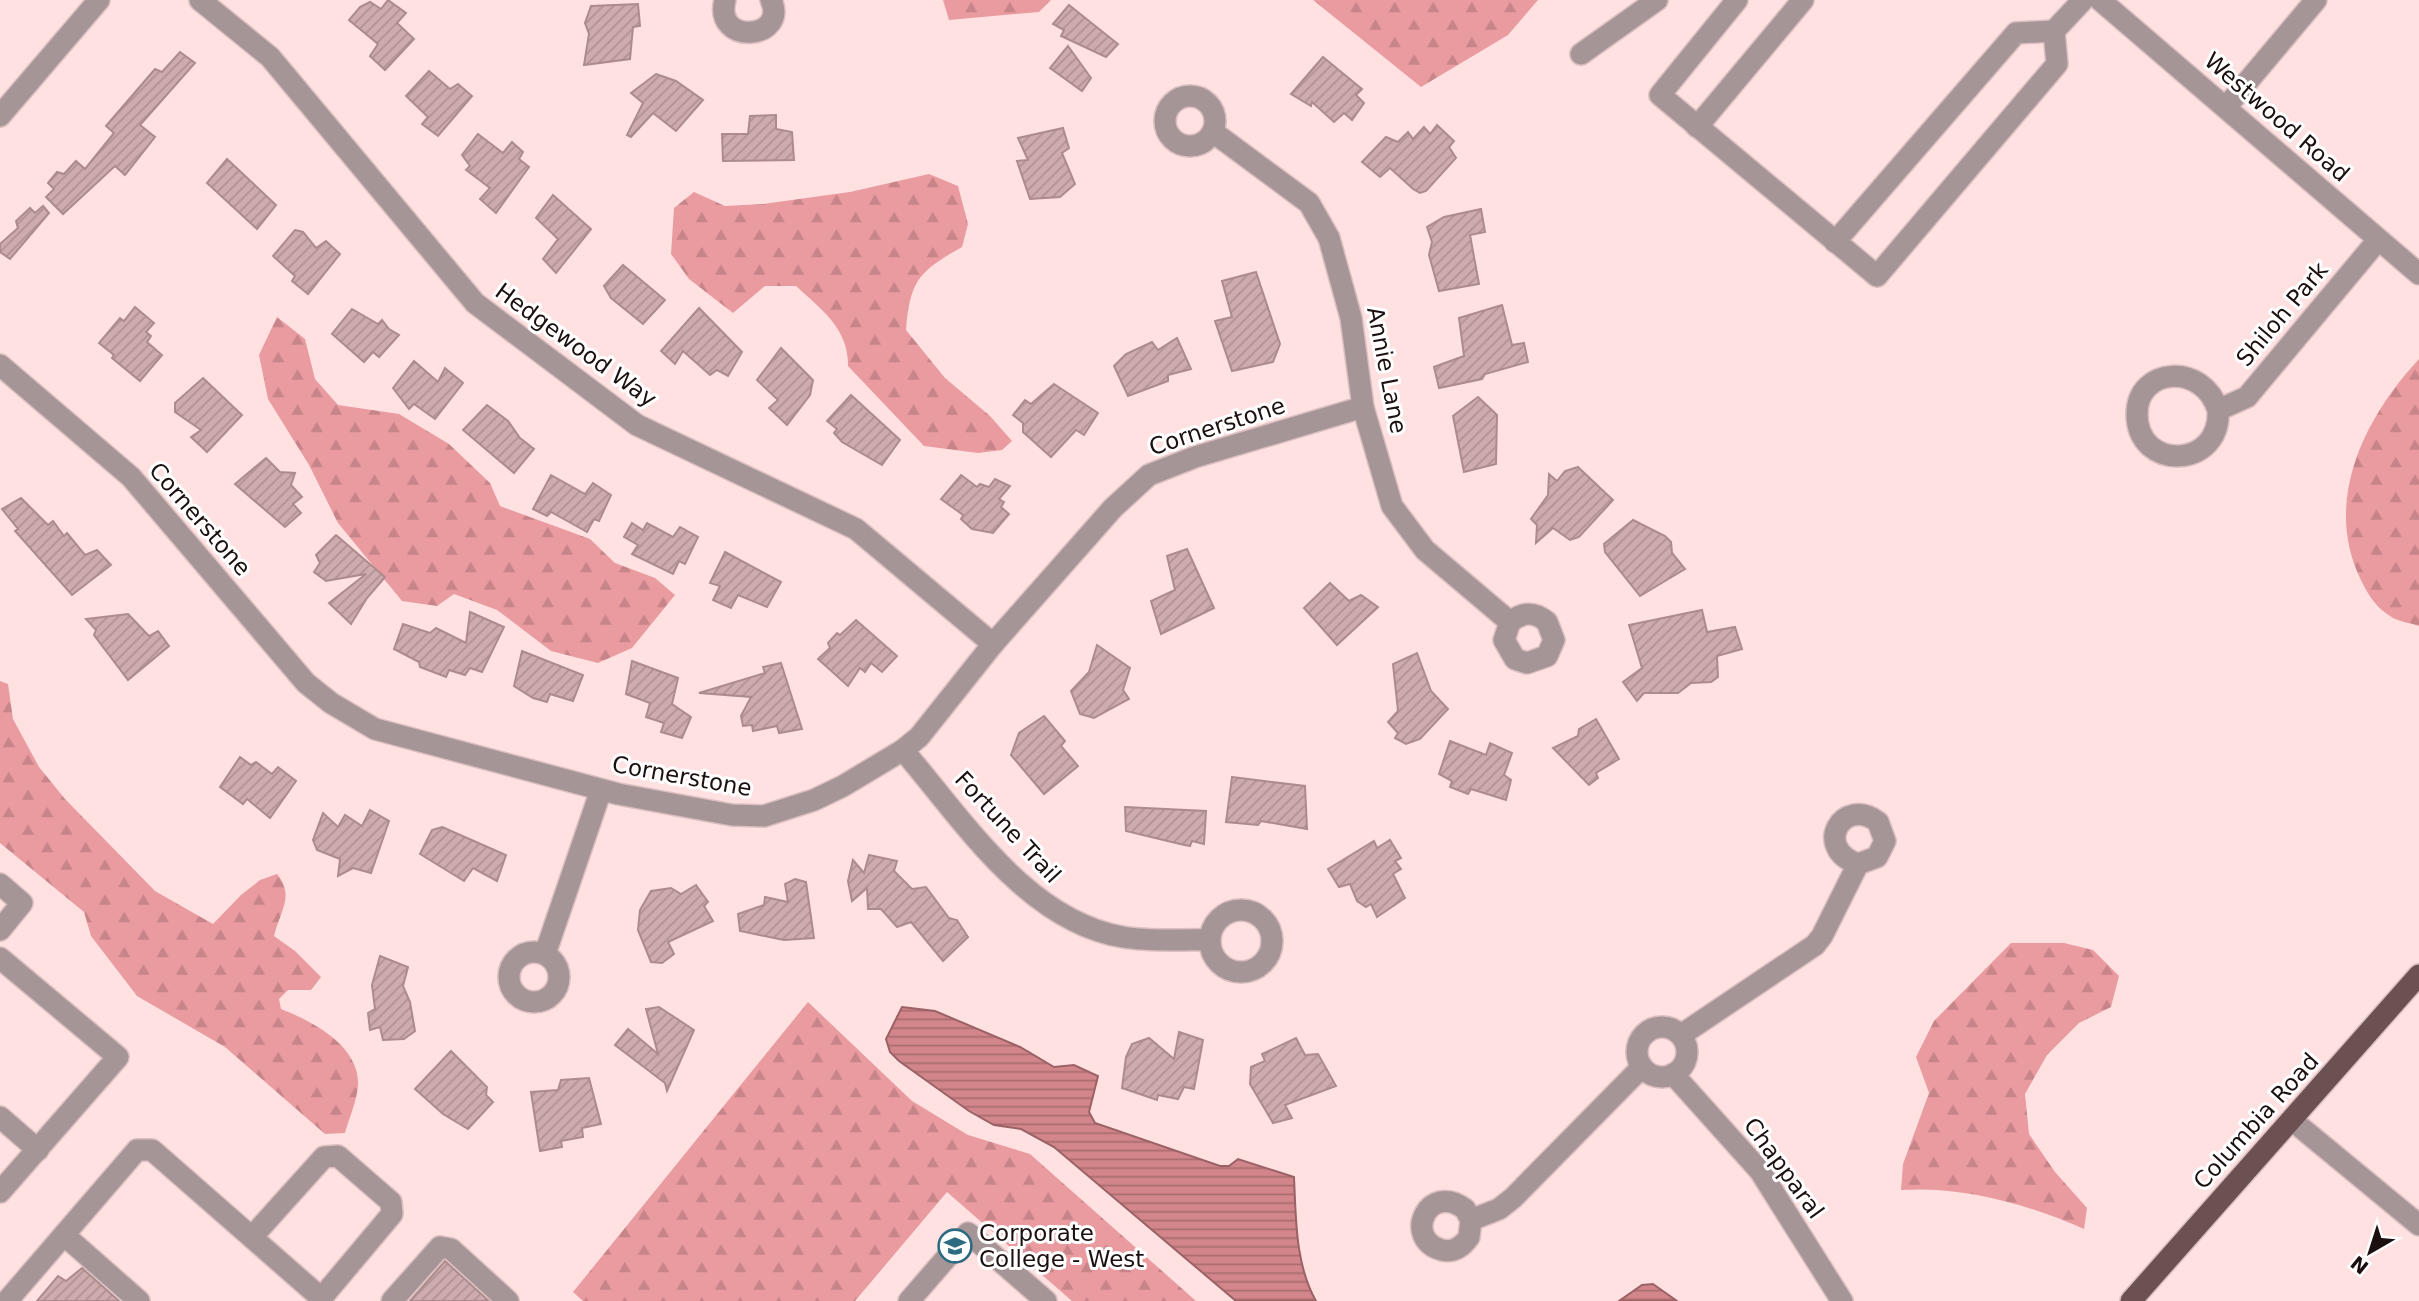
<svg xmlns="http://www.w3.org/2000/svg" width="2419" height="1301" viewBox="0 0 2419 1301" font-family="'DejaVu Sans',sans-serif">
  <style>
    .forest { fill: url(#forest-firs) }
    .water { fill: url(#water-rules); stroke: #9b6266; stroke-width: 2 }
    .building { fill: url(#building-hatch); stroke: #ad8b8d; stroke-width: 2 }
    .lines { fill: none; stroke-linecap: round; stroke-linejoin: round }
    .minor-casing { stroke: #dbbfc0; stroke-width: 24 }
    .major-casing { stroke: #dbbfc0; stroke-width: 24 }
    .minor { stroke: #a59596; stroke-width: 21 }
    .major { stroke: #6b5152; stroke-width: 21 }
    .labels { text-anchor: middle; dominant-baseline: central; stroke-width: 6; stroke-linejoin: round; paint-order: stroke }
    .street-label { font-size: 23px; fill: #1b0f10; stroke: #fff }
    .poi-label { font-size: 23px; fill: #1b0f10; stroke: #fff; text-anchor: start }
  </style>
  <defs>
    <pattern id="forest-firs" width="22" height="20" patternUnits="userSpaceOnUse" patternTransform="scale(1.75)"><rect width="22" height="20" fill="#e99ba0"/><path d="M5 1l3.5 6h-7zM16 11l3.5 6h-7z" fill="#c78489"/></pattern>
    <pattern id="water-rules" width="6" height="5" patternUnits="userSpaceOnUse" patternTransform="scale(1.75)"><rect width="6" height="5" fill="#d2868b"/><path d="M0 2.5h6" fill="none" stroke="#aa6c70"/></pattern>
    <pattern id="building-hatch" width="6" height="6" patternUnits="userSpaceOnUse" patternTransform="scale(1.75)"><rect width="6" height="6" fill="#ceabac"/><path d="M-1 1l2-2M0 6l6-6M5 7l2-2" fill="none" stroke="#b09293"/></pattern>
  </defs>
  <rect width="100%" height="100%" fill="#ffe1e2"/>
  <!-- forest -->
  <g class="forest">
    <path d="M943,0H1051L1039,12L949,20Z"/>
    <path d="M1313,0H1538L1508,35L1421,87Z"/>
    <path d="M929,174L958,186L968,224L962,247C920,271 910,279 906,330L945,378L990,416L1012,441L1002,450L978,453L924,446L848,366C849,329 821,309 796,286H765L733,313L689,279L671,254L674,208L694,192L725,206L763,204L850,192Z"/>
    <path d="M277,317L305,339L315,379L338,405L399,414L449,444L490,483L500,506L590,539L615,563L655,578L675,595L632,648L598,663L551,651L497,610L454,594L437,606L402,601L338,523L309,465L268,399L259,355Z"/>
    <path d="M2419,359V626C2411,623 2401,622 2393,618C2376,608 2368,595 2360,578C2323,500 2365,417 2419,359Z"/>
    <path d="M0,681L8,684L13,719L39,767L65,799L155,891L213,924L241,895L260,880L277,874C295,896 280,911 274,936L295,951L321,977L311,990H288L279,999L281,1009C312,1021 360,1046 358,1085C357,1101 349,1118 345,1133L325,1134L225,1047L137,996L91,936L84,912L0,843Z"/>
    <path d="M2011,943H2064L2093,950L2119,976L2111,1007L2079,1023L2047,1055L2025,1094L2029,1134L2055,1172L2087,1208L2084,1229C2027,1204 1964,1186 1901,1190L1903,1164L1929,1093L1916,1057L1934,1021Z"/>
    <path d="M808,1002L912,1101L968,1135L1030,1154L1196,1301H1072L947,1192L855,1301H583L573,1292Z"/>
  </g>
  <!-- water -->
  <g class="water">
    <path d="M902,1007L935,1011L1020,1047L1054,1067L1074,1065L1098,1076L1089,1112L1095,1123L1220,1166H1229L1238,1159L1294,1177C1296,1218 1295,1264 1316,1301H1236L1054,1147L1021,1129L994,1125L969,1111L899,1061L890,1052L886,1039Z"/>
    <path d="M1653,1284L1677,1301H1619L1642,1285Z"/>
  </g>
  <!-- building -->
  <g class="building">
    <path d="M388,0L406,13L397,23L414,39L385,70L370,56L378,44L349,20L360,7L370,2L381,9Z"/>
    <path d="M638,4L640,26L633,27L630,59L584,65L589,34L585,23L591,6Z"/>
    <path d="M1069,5L1118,44L1106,57L1061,36L1064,30L1053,24Z"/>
    <path d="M1068,46L1091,78L1082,91L1050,68Z"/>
    <path d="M180,52L195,63L140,125L155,137L125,175L115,166L63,214L46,197L54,189L48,183L57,172L64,174L76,161L85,169L114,133L106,126L155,69L162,72Z"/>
    <path d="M1323,57L1362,89L1356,95L1364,103L1352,120L1344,113L1334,122L1312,102L1311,106L1291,94Z"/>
    <path d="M429,71L450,89L458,84L472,96L438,136L422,124L428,117L406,96Z"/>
    <path d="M656,74L676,81L703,100L676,131L653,113L631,137L627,135L643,103L631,93Z"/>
    <path d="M776,115V129L792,132L794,160L723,161L722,134H748L750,116Z"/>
    <path d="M1437,125L1454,141L1449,147L1456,158L1426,191L1420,193L1413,189L1390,168L1380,177L1362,162L1386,137L1398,142L1408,132L1413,139L1424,127L1430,134Z"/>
    <path d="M1063,128L1069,148L1062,153L1075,184L1060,197L1030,199L1017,161L1028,160L1018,138Z"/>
    <path d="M478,134L503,153L512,142L523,152L519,159L529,167L496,213L480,199L490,188L466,170L470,166L462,155Z"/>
    <path d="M227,159L276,205L257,229L207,183Z"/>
    <path d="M553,195L591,229L556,273L543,259L558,239L536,218Z"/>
    <path d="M43,206L49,213L10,259L0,252V244L18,228L16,221L30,208L35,213Z"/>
    <path d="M1481,209L1485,232L1470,235L1479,284L1439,291L1429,255L1432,242L1427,227L1444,217Z"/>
    <path d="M295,230L303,232L316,248L326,241L340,254L308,294L292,281L295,276L273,256Z"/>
    <path d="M623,265L665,300L643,324L611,298L604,286Z"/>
    <path d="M1256,272L1280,344L1273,362L1232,371L1215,321L1232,317L1222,281Z"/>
    <path d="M1502,305L1512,345L1524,343L1528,362L1485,374L1482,379L1439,388L1434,367L1464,356L1459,318Z"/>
    <path d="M135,307L154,323L146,332L151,336L147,342L162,355L140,381L112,358L114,355L99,343L120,318L124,321Z"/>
    <path d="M699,308L742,352L728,376L717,370L710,375L683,351L675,364L661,351Z"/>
    <path d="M352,309L378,324L382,320L389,329L399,335L379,357L373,352L364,362L332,334Z"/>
    <path d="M1177,338L1191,369L1168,375V381L1128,396L1114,366L1126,354L1152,342L1158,350Z"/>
    <path d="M781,348L813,380L810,395L787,425L769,408L778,400L757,380Z"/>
    <path d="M414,361L438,382L445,368L463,383L435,419L414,404L409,409L393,388Z"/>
    <path d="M203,378L242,415L207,452L191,437L201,430L175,412V403Z"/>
    <path d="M1054,384L1098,413L1084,435L1076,430L1051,457L1023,432V423L1013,415L1025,400L1031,404Z"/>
    <path d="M851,395L900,440L882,465L842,442L834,433L837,429L827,421Z"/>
    <path d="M1478,397L1497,415L1496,464L1464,472L1453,416Z"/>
    <path d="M487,405L508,421L520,438L534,449L514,473L463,430Z"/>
    <path d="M266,458L280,472L295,473L291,485L302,497L293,504L301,513L285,527L235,484Z"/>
    <path d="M1578,467L1613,500L1579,537L1570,540L1553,528L1536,543L1537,525L1531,519L1548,495L1549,474L1557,481L1565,471Z"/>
    <path d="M551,475L585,494L593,483L611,495L599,521L594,519L587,532L551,512L547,516L533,509Z"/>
    <path d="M961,475L977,487L980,484L989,487L995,479L1010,486L999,499L1004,502L1001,507L1009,514L993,533L972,529L961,519L963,515L941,499Z"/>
    <path d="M21,498L48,525L53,521L64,536L67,533L85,555L97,550L111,565L72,595L15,531L18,529L2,509Z"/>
    <path d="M1633,520L1665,536L1671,542L1672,553L1685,569L1640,596L1605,552L1604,544Z"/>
    <path d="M632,523L643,530L647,523L673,537L680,527L698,537L685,564L679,561L673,574L632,554L638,545L624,537Z"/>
    <path d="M336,535L385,577L367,598L351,624L329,603L366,574L326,581L314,572L320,563L316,555Z"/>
    <path d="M1187,549L1214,608L1161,634L1151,601L1175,590L1167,556Z"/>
    <path d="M725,552L781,582L767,607L738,595L731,608L713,600L720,586L710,583Z"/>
    <path d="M1330,583L1349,601L1361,595L1378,607L1337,645L1304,608Z"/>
    <path d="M1702,610L1707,632L1735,627L1742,649L1717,656L1718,677L1711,682L1691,683L1678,693H1644L1637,701L1623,682L1642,668L1629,625Z"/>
    <path d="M470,612L504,627L482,672L470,668L465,675L449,670L446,677L420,667L419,662L394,649L403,624L430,633L436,628L466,643Z"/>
    <path d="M128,614L149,636L158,631L169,646L128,680L94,635L96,630L86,619Z"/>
    <path d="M856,620L897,656L882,672L871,663L865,672L860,668L848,686L818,659L830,648L828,643L837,633L840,635Z"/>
    <path d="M1097,645L1130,668L1123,690L1129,699L1094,718L1080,714L1071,691L1089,672Z"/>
    <path d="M522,651L583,675L573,701L550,694L547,702L533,698L514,686Z"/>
    <path d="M1417,653L1431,691L1448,709L1420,739L1406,744L1395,738L1398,733L1388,722L1398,711L1393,664Z"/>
    <path d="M632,661L678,678L672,704L691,717L682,738L661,732L664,723L646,717L650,703L626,694Z"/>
    <path d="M781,663L802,729L779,733L777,726L753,731L752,725L743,726L741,716L751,697L699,693L765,673L763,667Z"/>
    <path d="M1044,716L1065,741L1061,746L1078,766L1044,794L1011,755L1019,733Z"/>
    <path d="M1596,719L1619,759L1596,773L1598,778L1589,785L1553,748L1578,736L1579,729Z"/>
    <path d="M1450,741L1486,755L1490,743L1512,753L1504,775L1511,780L1506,800L1471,789L1468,794L1450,787L1452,781L1439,774Z"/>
    <path d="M240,757L251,765L256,762L272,774L278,767L296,781L270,818L247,799L243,804L220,787Z"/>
    <path d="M1232,777L1305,786L1307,829L1261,821L1258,825L1226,822Z"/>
    <path d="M1125,807L1206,811L1204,844L1192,841L1190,846L1180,844L1126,831Z"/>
    <path d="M370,810L389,821L371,873L353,868L338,876L340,859L317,850L313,840L323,813L338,827L345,815L362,826Z"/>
    <path d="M442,827L506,855L497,881L473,868L464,881L420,854L432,830Z"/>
    <path d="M1390,840L1401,858L1395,861L1401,869L1393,874L1405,898L1377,917L1371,904L1366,907L1357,901L1350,884L1339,887L1328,869L1374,841L1377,848Z"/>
    <path d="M869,855L897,861L894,871L912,889L926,887L949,918L957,920L968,937L943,961L911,922L897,927L881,909H868L867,888L852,901L848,881L853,860L864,873Z"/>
    <path d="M795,879L806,882L814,938L784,940L740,931L738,914L764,905L765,897L788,902L785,884Z"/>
    <path d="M696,885L708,902L704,906L713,921L668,942L674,954L662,963L651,962L638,930L640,910L651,891L671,888L681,894Z"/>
    <path d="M380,956L408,967L403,986L410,1002L415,1031L404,1039L383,1040L380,1027L370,1030L368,1013L375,1009L372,985Z"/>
    <path d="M659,1007L694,1030L667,1091L665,1083L615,1045L628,1029L658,1054L646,1009Z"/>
    <path d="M1179,1032L1203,1040L1194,1089L1184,1087L1178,1099L1158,1095L1157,1100L1122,1088L1126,1057L1132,1044L1149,1038L1174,1059Z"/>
    <path d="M1296,1038L1305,1055L1318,1054L1336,1086L1285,1105L1292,1118L1273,1123L1250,1084L1251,1067L1265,1061L1262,1054Z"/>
    <path d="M451,1051L487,1087L486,1095L493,1102L468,1129L443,1114L415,1089Z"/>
    <path d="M589,1078L601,1124L582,1128L583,1137L561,1141L562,1147L540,1151L531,1092L558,1090L561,1080Z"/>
    <path d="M445,1261L489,1301H410Z"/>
    <path d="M82,1268L119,1301H37L58,1276L66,1281Z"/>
  </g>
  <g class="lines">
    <defs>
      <g id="minor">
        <path d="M200,0L270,57L475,303L637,425L856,529L993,644"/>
        <path d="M725,0C713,46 789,40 771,0"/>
        <path d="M1737,0L1660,95L1877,276L2057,64L2054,31L2083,0"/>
        <path d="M2100,0L2419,274"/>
        <path d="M1581,54L1657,0"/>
        <circle cx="1190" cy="121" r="25"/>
        <path d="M2227,106L2316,0"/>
        <path d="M0,116L99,0"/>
        <path d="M1697,127L1803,0"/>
        <path d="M1213,132L1309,203L1329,238L1351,318L1363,407L1392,506L1425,550L1510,622C1523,612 1534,611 1547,622L1554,640L1547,656L1527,663L1515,659L1504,640L1510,622"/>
        <path d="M1835,242L2016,33L2054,31"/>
        <path d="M0,365L131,477L306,683L331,703L375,729L618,794L732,815L764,816L814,800L843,786L903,750L919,737L993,644L1113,508L1149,475L1195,457L1363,407"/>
        <path d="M2218,410C2203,362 2137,367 2137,414C2137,472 2222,469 2218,410L2247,397L2378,240"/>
        <path d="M903,750C963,820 1027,921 1123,937C1151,942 1181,939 1209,940"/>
        <path d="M0,884L22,903L0,930"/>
        <circle cx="1241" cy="941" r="31"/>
        <circle cx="534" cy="977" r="25"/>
        <path d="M545,954L601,790"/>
        <path d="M0,958L118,1057L0,1192"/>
        <circle cx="1662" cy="1052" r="25"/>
        <path d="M1681,1035L1815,945L1822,936L1858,864C1812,848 1843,795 1878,822L1885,841L1877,857L1858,864"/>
        <path d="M1673,1074L1760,1171L1842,1301"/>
        <path d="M0,1117L38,1150"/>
        <path d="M2293,1121L2419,1225"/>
        <path d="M1471,1220L1465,1209C1428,1181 1402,1239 1442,1250C1454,1253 1463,1246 1469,1237L1471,1220L1499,1209L1513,1198L1642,1067"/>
        <path d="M64,1235L139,1301"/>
        <path d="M252,1237L324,1157L338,1156L391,1202L392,1214L319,1301"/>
        <path d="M7,1301L137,1150H152L321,1298"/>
        <path d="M392,1301L440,1247L451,1249L508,1301"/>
        <path d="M909,1301L968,1233L1046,1301"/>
      </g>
      <path id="major" d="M2131,1301L2419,975"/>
    </defs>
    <!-- minor casing -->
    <use href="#minor" class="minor-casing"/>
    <!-- major casing -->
    <use href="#major" class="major-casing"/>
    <!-- minor -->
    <use href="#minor" class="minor"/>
    <!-- major -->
    <use href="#major" class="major"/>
  </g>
  <!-- icons -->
  <defs>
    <symbol id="university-ring" viewBox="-11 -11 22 22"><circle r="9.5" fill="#fff" stroke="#2d6b81" stroke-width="1.5"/><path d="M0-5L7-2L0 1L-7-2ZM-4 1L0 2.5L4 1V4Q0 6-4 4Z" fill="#2d6b81"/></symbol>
  </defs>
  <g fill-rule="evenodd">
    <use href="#university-ring" x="936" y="1227" width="38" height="38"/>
  </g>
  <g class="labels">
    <!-- street labels -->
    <g class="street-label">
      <text transform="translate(2277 117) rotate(41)">Westwood Road</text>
      <text transform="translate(2282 314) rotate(-50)">Shiloh Park</text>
      <text transform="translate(576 345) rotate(36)">Hedgewood Way</text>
      <text transform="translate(1387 370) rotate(79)">Annie Lane</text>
      <text transform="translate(1217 426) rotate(-18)">Cornerstone</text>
      <text transform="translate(200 519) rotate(49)">Cornerstone</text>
      <text transform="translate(682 776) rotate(10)">Cornerstone</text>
      <text transform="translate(1008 827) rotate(47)">Fortune Trail</text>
      <text transform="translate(2256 1121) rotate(-48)">Columbia Road</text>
      <text transform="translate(1784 1168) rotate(54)">Chapparal</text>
    </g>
    <!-- poi labels -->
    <g class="poi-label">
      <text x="979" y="1233">Corporate<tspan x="979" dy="26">College - West</tspan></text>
    </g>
  </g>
  <!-- north arrow -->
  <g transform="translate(2370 1252) rotate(219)" stroke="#ffffff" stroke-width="5" paint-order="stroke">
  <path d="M0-5L12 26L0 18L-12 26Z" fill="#1b0f10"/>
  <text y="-10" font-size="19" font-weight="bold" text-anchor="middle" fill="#1b0f10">N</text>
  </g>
</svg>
